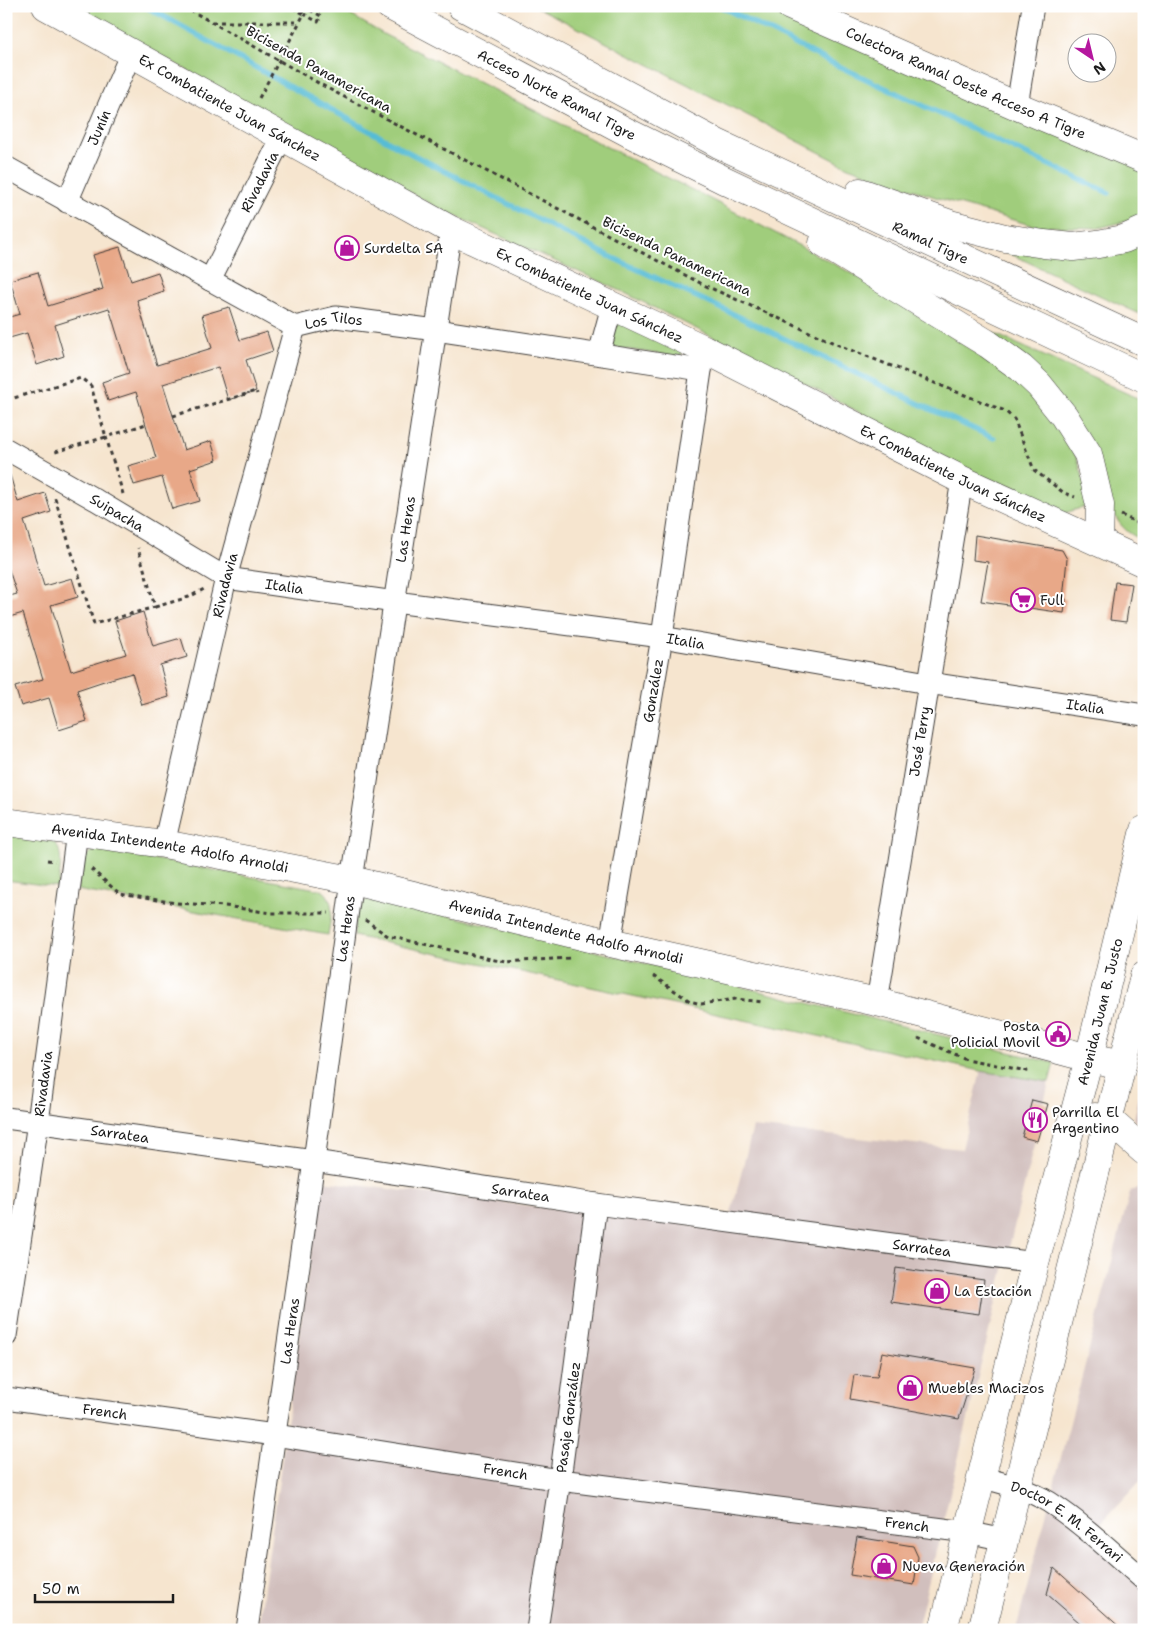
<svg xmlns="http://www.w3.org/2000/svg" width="1150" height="1636" viewBox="0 0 1150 1636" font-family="'Shantell Sans',sans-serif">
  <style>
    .industrial { fill: #d1bfbd }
    .green { fill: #a0cd7b; stroke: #5e744c }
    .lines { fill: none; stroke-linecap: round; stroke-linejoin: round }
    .stream { stroke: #57bcd5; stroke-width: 5.5 }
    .building { fill: #e8a888 }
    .street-casing { stroke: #3d3a37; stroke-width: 23 }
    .secondary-casing { stroke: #3d3a37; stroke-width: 29 }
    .highway-casing { stroke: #3d3a37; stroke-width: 29 }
    .path { stroke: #3d3a37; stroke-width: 3; stroke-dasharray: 4 4; stroke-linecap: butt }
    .street { stroke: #fff; stroke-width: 21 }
    .secondary { stroke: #fff; stroke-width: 28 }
    .highway { stroke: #fff; stroke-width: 28 }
    .labels { text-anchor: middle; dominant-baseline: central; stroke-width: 4; stroke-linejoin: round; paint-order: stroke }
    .street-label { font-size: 14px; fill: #1c1c1c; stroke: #fff }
    .poi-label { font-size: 14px; fill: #1c1c1c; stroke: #fff; text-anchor: start }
  </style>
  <rect width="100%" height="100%" fill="#fff"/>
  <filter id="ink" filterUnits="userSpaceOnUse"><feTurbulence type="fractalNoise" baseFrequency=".02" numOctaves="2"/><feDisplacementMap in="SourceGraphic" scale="10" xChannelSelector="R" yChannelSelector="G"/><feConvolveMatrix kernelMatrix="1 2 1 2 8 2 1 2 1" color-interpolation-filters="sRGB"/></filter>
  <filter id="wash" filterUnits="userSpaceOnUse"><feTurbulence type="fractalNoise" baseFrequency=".0096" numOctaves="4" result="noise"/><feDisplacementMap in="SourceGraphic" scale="20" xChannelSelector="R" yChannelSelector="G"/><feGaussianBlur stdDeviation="1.12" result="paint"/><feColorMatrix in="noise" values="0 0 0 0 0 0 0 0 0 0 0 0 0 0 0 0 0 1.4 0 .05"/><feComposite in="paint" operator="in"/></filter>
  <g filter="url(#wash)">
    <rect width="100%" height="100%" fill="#f6e5cf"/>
    <!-- industrial -->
    <g class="industrial">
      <path d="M981,1071L1049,1082L917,1630H258L321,1181L727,1229L753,1127L962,1149Z"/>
      <path d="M1144,1075V1128L1134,1119Z"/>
      <path d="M1144,1185V1477L1089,1536L1144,1587V1630H1016L1130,1192Z"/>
    </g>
    <!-- green -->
    <g class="green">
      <path d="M70,6H335L385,35L716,202L857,276L1019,380L1052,415L1077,458L1088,493L1084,507L1065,513L1044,510L802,382L621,291L440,209Z"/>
      <path d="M535,6H770L1144,166V217L1098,228L1034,226L938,198L848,167Z"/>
      <path d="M963,232L1144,239V316Z"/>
      <path d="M614,318L682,351V354L678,357L605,346Z"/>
      <path d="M993,333L1144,401V541C1122,531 1117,522 1108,500Z"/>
      <path d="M6,833L54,842C65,853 59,873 58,887L6,880Z"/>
      <path d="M99,849L322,890C337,901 330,919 328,935L77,890C80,871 78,855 99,849Z"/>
      <path d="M377,898L1054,1063L1049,1082L981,1071L354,936L356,913L360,904L368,899Z"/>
    </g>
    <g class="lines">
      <!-- stream -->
      <g class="stream">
        <path d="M145,6L406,151L609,256L727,311L932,410L994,438"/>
        <path d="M720,6L830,62L1109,193"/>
      </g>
    </g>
    <g id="blocks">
      <!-- building -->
      <g class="building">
        <path d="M120,247L131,281L158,272L164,291L137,300L157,365L212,348L202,315L229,307L240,340L267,332L273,351L246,360L256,391L228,400L218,367L163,384L184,450L211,441L217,460L190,469L200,501L172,509L162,477L134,485L128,466L156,458L136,392L108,401L102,382L129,373L109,308L55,325L64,356L37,365L27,333L6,339V318L20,314L10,280L38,272L48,306L103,289L93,255Z"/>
        <path d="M10,475L18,502L45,493L51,512L24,521L44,586L72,578L78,597L51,605L71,671L126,654L115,621L143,612L153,646L181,638L187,657L160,665L169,697L142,705L132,673L104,681L77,690L87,721L59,730L49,698L21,706L15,687L43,679L23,613L6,618V597L17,594L6,561V476Z"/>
        <path d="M975,535L1062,550L1067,559L1063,599H1066L1064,613L981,601L988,562L973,560Z"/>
        <path d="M1115,582L1132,584L1126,622L1110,620Z"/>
        <path d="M1032,1100L1048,1104L1037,1141L1022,1137Z"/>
        <path d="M896,1268L984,1280L979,1314L891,1302Z"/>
        <path d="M882,1352L975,1368L959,1419L850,1399L854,1375L877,1377Z"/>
        <path d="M857,1537L913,1546L918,1557L914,1585L850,1575Z"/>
        <path d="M1054,1568L1123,1630H1088L1047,1594Z"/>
      </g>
    </g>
  </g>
  <g filter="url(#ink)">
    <use href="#blocks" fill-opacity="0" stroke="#3d3a37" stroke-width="1"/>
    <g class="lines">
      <defs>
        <g id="street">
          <path d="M1017,106L1033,6"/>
          <path id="s1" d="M6,167L295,327L336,317L436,330L701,370"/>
          <path id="s2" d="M67,202L131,53"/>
          <path id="s3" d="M210,280L282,137"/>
          <path d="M599,354L612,306"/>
          <path id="s4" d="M6,449L96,500L226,578L395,602L662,637L928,683L1144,715"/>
          <path id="s5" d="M164,844L226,578L295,327"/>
          <path id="s6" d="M610,943L662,637L703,357"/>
          <path id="s7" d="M877,1002L962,480"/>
          <path id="s8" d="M6,1118L314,1161L596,1204L1035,1263"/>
          <path id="s9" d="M6,1336L38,1122L77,832"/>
          <path id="s10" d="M6,1398L275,1435L560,1480L967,1532L1005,1540"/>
          <path id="s11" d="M980,1477C1003,1483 1028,1489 1049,1502C1083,1524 1113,1553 1144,1580"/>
          <path id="s12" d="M247,1630L314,1161L352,880L451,230"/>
          <path id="s13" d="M537,1630L560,1480L596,1204"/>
        </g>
        <g id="secondary">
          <path id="s14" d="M46,6L451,230L704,349L962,480L1144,563"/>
          <path id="s15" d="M790,6L1017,106L1144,159"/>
          <path id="s16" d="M6,822L164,844L352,880L610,943L877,1002L1089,1058L1122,1065"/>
          <path d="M1095,1117L1109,1120L1144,1151"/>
          <path id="s17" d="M943,1630L1035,1263L1089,1058L1144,830"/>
          <path d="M982,1630L1144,976"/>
        </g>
        <g id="highway">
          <path id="s18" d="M390,6L629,133L724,180L1144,378"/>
          <path id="s19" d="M461,6L719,144L1144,342"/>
          <path d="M860,192L950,224L1005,238L1044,244L1073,247L1098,244L1124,239L1144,230"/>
          <path d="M823,243L988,344L1021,368L1039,385L1064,416L1088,454L1100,505L1099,542"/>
        </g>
      </defs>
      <!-- street casing -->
      <use href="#street" class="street-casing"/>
      <!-- secondary casing -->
      <use href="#secondary" class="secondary-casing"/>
      <!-- highway casing -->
      <use href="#highway" class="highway-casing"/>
      <!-- path -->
      <g class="path">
        <path d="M183,6L329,89L706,286L841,346L1005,411L1014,419L1034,470L1064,493L1075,497"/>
        <path d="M303,6L321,16L318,22L304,14"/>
        <path d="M212,22H300"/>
        <path d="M259,98L304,14L290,6"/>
        <path d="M7,400L81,378L91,386L106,437L52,453"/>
        <path d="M173,416L256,391L257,394"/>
        <path d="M123,494L106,437L146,424"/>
        <path d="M55,498L94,624L155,607L138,548"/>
        <path d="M1121,515L1144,526"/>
        <path d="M6,577L11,576"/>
        <path d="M155,607L189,597L204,589"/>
        <path d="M47,860L55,861"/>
        <path d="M91,869L120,894L176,903L225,906L271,913H329"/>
        <path d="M365,920L388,936L495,960L507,962L571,958"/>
        <path d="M653,976L690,1001L701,1004L736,999L763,1002"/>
        <path d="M918,1038L966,1059L1032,1072"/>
      </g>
      <!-- street -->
      <use href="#street" class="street"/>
      <!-- secondary -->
      <use href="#secondary" class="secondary"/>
      <!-- highway -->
      <use href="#highway" class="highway"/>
    </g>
  </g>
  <!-- icons -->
  <defs>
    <symbol id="shop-ring" viewBox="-11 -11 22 22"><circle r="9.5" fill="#fff" stroke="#b5179e" stroke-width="1.5"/><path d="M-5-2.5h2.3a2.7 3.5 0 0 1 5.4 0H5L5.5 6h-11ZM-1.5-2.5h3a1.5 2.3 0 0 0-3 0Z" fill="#b5179e"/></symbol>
    <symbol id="supermarket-ring" viewBox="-11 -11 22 22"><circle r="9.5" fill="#fff" stroke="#b5179e" stroke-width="1.5"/><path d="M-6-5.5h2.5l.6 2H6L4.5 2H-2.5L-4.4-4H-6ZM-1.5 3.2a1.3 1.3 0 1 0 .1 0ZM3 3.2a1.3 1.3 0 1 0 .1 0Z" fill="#b5179e"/></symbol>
    <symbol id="civic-ring" viewBox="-11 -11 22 22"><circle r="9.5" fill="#fff" stroke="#b5179e" stroke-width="1.5"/><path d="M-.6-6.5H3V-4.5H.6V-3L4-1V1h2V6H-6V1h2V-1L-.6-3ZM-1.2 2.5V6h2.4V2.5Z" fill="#b5179e"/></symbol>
    <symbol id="restaurant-ring" viewBox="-11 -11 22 22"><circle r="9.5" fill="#fff" stroke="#b5179e" stroke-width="1.5"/><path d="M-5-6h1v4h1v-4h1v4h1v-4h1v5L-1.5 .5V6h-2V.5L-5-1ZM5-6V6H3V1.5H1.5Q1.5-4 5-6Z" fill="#b5179e"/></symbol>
  </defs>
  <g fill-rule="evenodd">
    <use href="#shop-ring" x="333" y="234" width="28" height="28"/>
    <use href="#supermarket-ring" x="1009" y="586" width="28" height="28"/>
    <use href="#civic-ring" x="1044" y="1020" width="28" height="28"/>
    <use href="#restaurant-ring" x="1021" y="1106" width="28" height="28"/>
    <use href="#shop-ring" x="923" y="1277" width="28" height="28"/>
    <use href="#shop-ring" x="896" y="1374" width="28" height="28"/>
    <use href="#shop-ring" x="870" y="1552" width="28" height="28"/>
  </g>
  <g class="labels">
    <!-- street labels -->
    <g class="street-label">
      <text transform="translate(319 69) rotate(29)">Bicisenda Panamericana</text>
      <text stroke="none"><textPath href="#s15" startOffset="192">Colectora Ramal Oeste Acceso A Tigre</textPath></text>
      <text stroke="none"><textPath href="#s18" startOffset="189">Acceso Norte Ramal Tigre</textPath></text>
      <text stroke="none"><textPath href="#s14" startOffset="210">Ex Combatiente Juan Sánchez</textPath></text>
      <text stroke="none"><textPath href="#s2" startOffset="81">Junín</textPath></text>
      <text stroke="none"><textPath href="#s3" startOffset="110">Rivadavia</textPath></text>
      <text stroke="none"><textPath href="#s19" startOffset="526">Ramal Tigre</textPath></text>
      <text transform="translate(677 256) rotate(26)">Bicisenda Panamericana</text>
      <text stroke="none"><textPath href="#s14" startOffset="616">Ex Combatiente Juan Sánchez</textPath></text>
      <text stroke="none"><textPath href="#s1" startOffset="370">Los Tilos</textPath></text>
      <text stroke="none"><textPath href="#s14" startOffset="1021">Ex Combatiente Juan Sánchez</textPath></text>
      <text stroke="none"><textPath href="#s4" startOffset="128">Suipacha</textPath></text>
      <text stroke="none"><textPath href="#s12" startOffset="1112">Las Heras</textPath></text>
      <text stroke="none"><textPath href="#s5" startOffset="266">Rivadavia</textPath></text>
      <text stroke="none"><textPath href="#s4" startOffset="314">Italia</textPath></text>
      <text stroke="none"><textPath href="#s4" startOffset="719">Italia</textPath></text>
      <text stroke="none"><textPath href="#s6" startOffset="256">González</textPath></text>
      <text stroke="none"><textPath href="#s4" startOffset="1124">Italia</textPath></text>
      <text stroke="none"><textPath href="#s7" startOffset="264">José Terry</textPath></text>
      <text stroke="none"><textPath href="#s16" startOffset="166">Avenida Intendente Adolfo Arnoldi</textPath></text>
      <text stroke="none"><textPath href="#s12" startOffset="708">Las Heras</textPath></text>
      <text stroke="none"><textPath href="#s16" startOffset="571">Avenida Intendente Adolfo Arnoldi</textPath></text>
      <text stroke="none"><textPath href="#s17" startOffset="638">Avenida Juan B. Justo</textPath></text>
      <text stroke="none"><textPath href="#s9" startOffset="255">Rivadavia</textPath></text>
      <text stroke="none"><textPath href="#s8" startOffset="115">Sarratea</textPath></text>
      <text stroke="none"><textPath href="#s8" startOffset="520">Sarratea</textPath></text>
      <text stroke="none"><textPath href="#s8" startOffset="925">Sarratea</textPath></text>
      <text stroke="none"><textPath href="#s12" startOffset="302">Las Heras</textPath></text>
      <text stroke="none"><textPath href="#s10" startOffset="100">French</textPath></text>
      <text stroke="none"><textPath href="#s13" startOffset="215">Pasaje González</textPath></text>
      <text stroke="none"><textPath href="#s10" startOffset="505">French</textPath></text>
      <text stroke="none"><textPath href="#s10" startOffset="910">French</textPath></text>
      <text stroke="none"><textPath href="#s11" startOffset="99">Doctor E. M. Ferrari</textPath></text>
    </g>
    <!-- poi labels -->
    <g class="poi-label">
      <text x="364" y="248">Surdelta SA</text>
      <text x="1040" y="600">Full</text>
      <text x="1040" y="1026" text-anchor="end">Posta<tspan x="1040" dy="16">Policial Movil</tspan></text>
      <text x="1052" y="1112">Parrilla El<tspan x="1052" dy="16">Argentino</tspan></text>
      <text x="954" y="1291">La Estación</text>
      <text x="928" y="1388">Muebles Macizos</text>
      <text x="902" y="1566">Nueva Generación</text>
    </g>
  </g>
  <!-- margin -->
  <rect width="1150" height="1636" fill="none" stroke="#fff" stroke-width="25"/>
  <!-- north arrow -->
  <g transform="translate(1092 58) rotate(145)"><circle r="24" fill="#ffffff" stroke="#a4a4a4"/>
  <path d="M0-4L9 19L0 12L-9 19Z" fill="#b5179e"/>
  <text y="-8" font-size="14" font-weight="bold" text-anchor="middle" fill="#1c1c1c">N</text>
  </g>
  <!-- scale -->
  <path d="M35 1594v8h138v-8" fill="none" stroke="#1c1c1c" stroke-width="2.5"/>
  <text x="42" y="1594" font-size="15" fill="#1c1c1c" stroke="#ffffff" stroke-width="4" paint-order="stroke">50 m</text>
</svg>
